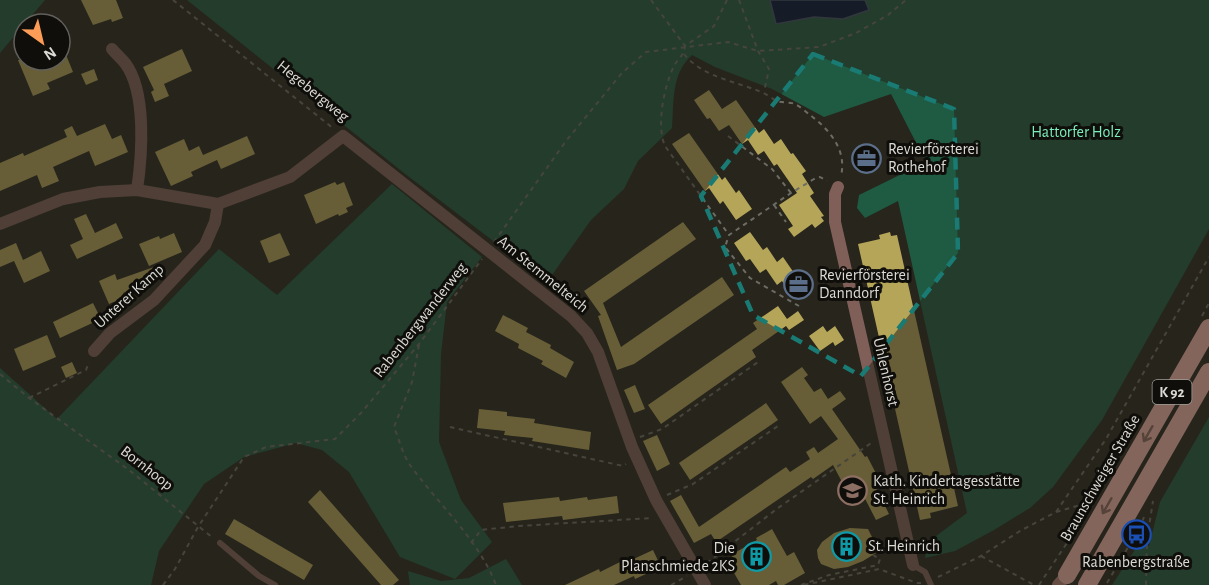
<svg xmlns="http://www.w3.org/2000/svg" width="1209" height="585" viewBox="0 0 1209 585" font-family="'Alegreya Sans',sans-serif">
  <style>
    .green { fill: #1f5a42 }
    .water { fill: #001237; stroke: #424e66; stroke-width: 1.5 }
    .building { fill: #b5a559 }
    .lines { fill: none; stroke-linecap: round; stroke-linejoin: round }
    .path { stroke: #6d6c64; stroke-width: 2; stroke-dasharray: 4.5 4.5; stroke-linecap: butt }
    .lane { stroke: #805f59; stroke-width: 6 }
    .street { stroke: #805f59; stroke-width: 12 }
    .secondary { stroke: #b47f76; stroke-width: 12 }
    .highway { stroke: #f5b4a8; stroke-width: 18 }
    .oneway { stroke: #8e6961 }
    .marked { fill: none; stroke: #197b73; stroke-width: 4.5; stroke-dasharray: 12 8; stroke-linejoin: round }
    .labels { text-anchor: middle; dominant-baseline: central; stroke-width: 6; stroke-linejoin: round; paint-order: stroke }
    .shield { fill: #0f0e0a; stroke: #9e9d97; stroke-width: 1.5 }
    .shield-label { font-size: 15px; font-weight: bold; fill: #dbdad4 }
    .street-label { font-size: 16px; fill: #dbdad4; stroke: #0f0e0a }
    .park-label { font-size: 16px; fill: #7beebc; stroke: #0f0e0a }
    .poi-label { font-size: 16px; fill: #dbdad4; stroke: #0f0e0a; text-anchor: start }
  </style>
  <rect width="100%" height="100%" fill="#27251c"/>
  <!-- green -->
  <g class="green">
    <path d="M0,0H45L0,53Z"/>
    <path d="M187,0H770L776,24L814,17L843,19L868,10L865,0H1209V229L1102,420L1053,487L1030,508L994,530L955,551L925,558L928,542L967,513L898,201L865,218L857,208L859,195L926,162L891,94L824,117L772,89L715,67L692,55C671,74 674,102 672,128L638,161L624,189L591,220L547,282L404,173Z"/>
    <path d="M392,184L482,257L447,302L441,354L439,442L461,500L492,542L455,579L400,557L349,472L322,450L296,443L244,457L204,484L159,551L151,585H0V368L57,419L219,249L277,295Z"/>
    <path d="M1209,417V585H1112L1138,545L1149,546L1160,502Z"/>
    <path d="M506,559L522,585H410L408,571L441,581L469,578Z"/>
  </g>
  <!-- water -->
  <path class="water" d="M770,0H865L869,10L843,19L814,17L776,24Z"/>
  <!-- building -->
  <g class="building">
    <path d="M81,0H116L123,18L112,22L111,19L93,25Z"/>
    <path d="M60,40L73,72L47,83L50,89L33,96L18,60H31L34,67L49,60H60Z"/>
    <path d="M182,49L192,71L164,84L169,96L155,102L151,92L154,90L143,67Z"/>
    <path d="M94,69L98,80L86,85L81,74Z"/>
    <path d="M709,90L722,109L736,100L759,133L764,129L774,144L781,139L791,154L793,153L806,171L802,174L814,193L810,196L824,216L821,217L824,221L815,228L812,224L794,237L788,229L793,226L779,205L797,193L777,164L774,166L764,151L758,155L748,140L742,144L729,125L719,131L710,118L707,119L694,100Z"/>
    <path d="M105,124L112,139L121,135L128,152L95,166L89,151L53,167L59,181L42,188L37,175L0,191V163L23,153L24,156L67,137L64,130L72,126L77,136Z"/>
    <path d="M689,133L722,180L725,177L736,193L739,190L752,209L736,220L723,201L720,204L709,188L705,191L672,144Z"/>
    <path d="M247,136L255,154L221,169L217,160L191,172L193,176L171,186L155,152L184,139L189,151L199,146L203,155Z"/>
    <path d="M871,144L881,161L863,172L853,155Z"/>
    <path d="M335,182L337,185L344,182L353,205L346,208L348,212L339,216L338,214L316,224L304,195Z"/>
    <path d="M86,214L95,233L116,223L123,238L77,259L70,245L83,239L74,219Z"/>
    <path d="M683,222L696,239L603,303L621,347L722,277L734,295L634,364L617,370L598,316L601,315L584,291Z"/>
    <path d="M750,232L763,250L767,247L777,262L783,257L794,273L796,272L803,281L808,278L813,286L794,299L782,281L777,285L766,269L760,273L750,259L746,261L734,243Z"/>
    <path d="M890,232L891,236L897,235L958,506L930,513L931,518L920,520L858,244L880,239L879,235Z"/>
    <path d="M174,233L182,252L149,266L139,244L159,236L160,239Z"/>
    <path d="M280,233L290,255L269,263L260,241Z"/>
    <path d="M16,243L23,260L41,251L50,271L24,283L14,261L0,267V250Z"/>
    <path d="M154,267L159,278L123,293L125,297L109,304L99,281L115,274L117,280Z"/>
    <path d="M93,303L101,319L60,338L53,322Z"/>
    <path d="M778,306L787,319L798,311L804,320L789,330L786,326L752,350L756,357L661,424L648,405L757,329L753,323Z"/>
    <path d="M503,315L528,328L526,332L551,345L550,348L574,362L566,378L541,364L543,361L518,348L519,344L495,331Z"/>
    <path d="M823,326L827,332L835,326L844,340L835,346L833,342L820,351L809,336Z"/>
    <path d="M47,335L56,357L23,371L14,349Z"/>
    <path d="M72,362L77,373L66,378L61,367Z"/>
    <path d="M802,367L808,375L804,378L814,392L821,388L828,399L840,391L846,399L832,409L865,457L867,456L882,485L876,488L889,514L876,520L860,489L849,495L833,465L813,479L811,477L716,542L711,534L694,543L670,501L681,495L699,527L786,467L790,472L810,459L806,452L814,447L818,453L838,439L821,416L810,424L781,382Z"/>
    <path d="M635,385L645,409L634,413L624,390Z"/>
    <path d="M766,403L778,420L690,480L679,463Z"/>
    <path d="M479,409L507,412V416L535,419L534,423L591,432L589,450L532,441L533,438L504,435L505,431L477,428Z"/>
    <path d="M657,435L670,464L657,471L643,441Z"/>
    <path d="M320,490L399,580L393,585H381L308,502Z"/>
    <path d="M617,496L619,513L563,520L562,516L506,522L503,503L559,497L560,501L587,497L588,500Z"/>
    <path d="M234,519L313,565L304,580L225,534Z"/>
    <path d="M850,528L868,529L874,541L876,553L863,561L848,567L834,569L821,564L818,558L817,550L822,542L834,533Z"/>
    <path d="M772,529L787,556L794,552L805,573L784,585H778L776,581L769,585H741L729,564L735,561L731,555L757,540L756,538Z"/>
    <path d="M653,550L661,567L635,579L634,576L614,585H565L599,569L600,572L626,559L627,562Z"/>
  </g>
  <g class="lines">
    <!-- path -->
    <g class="path">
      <path d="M173,0L334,129"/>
      <path d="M651,0L685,46"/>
      <path d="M727,0L714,26L685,46C684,56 678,58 674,66C664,86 656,126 665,146L729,235"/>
      <path d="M739,0L758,51L769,69L764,92"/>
      <path d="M684,54C702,77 735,81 761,92C767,94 772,99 777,101C783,103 790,102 795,104C801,107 806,112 810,115C830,130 847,150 841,176"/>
      <path d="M728,136L772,169L791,193"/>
      <path d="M774,205L786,222"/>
      <path d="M494,242L566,141L622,73L646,52L728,42L758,51L819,47L856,33L888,15L906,0"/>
      <path d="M799,306L750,278L725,247L729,235L791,193L814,179L820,177L827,181"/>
      <path d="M1202,316L1209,303"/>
      <path d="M419,345L412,382L394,427C399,439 403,455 410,465C438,504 479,540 496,585"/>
      <path d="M0,374L29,398L129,470L213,538"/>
      <path d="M29,398L86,370L89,362"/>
      <path d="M450,427L623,466L626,464"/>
      <path d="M640,437L662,429L758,362"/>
      <path d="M667,495L693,484L778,426"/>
      <path d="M1056,512L1106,439L1209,257"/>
      <path d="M1137,532L1147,539"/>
      <path d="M471,543L481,530L518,526L653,518"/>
      <path d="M981,556L1034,585"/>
      <path d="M707,563L778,508L874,441"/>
      <path d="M938,577L981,556L1020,531L1056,512L1091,502"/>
      <path d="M1107,583L1140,527L1144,517"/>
      <path d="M163,585L175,569L198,527L244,457L266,447L335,439L361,413L419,344L482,259"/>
      <path d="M671,585L687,576"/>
      <path d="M801,585L829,575L878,565L880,559L873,555"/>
      <path d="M804,585L879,569L917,583H921"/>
      <path d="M1039,585L1067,543"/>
      <path d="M1146,585L1147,539L1153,501"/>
    </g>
    <!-- lane -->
    <g class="lane">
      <path d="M220,543L259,576L275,585"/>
      <path d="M913,565L925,572L931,585"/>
    </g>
    <!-- street -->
    <g class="street">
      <path d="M112,49C116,54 121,58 125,63C147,92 142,156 137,190"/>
      <path d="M838,187L835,194V222L913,565"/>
      <path d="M0,224L63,199L100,192L137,190L218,204L290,177L343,136L571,316L587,333L598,352L632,447L656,500L705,585"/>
      <path d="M94,351L110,333L154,300L205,245L215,222L218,204"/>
    </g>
    <!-- secondary -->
    <path class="secondary" d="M1058,585L1067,575"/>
    <!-- highway -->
    <g class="highway">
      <path d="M1067,575L1209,328"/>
      <path d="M1087,585L1209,372"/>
    </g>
  </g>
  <!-- one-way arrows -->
  <defs><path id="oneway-shaft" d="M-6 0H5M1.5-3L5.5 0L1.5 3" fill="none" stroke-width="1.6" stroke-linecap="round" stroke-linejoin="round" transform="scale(1.5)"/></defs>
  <g class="oneway">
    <use href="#oneway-shaft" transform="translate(1148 434) rotate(120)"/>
    <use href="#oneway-shaft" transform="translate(1107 506) rotate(120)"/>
  </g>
  <!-- marked area -->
  <path d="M0 0H1209V585H0ZM813,54L954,109L958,253L861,376L753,315L701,196Z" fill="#27251c" fill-opacity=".55" fill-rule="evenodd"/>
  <path class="marked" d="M813,54L954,109L958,253L861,376L753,315L701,196Z"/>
  <!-- icons -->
  <defs>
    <symbol id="office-ring" viewBox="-11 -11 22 22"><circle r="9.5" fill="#0f0e0a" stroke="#5c6f8a" stroke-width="1.5"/><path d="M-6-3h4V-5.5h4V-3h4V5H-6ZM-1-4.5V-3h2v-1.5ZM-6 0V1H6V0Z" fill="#5c6f8a"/></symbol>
    <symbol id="school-ring" viewBox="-11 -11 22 22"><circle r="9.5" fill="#0f0e0a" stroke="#8d6e63" stroke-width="1.5"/><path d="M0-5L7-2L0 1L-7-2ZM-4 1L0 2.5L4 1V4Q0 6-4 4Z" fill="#8d6e63"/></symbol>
    <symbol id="bus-ring" viewBox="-11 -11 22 22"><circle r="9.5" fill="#0f0e0a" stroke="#1a4fb4" stroke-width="1.5"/><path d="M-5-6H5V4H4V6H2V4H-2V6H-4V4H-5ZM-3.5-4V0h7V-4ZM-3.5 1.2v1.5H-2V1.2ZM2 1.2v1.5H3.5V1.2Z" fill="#1a4fb4"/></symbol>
    <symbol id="building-ring" viewBox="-11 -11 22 22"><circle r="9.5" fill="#0f0e0a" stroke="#0f9aa8" stroke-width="1.5"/><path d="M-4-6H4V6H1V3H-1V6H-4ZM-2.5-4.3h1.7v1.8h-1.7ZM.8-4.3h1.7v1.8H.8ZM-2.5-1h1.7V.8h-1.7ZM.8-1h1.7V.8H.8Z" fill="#0f9aa8"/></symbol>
  </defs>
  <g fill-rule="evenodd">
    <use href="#office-ring" x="850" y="142" width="33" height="33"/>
    <use href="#office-ring" x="782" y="268" width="33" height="33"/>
    <use href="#school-ring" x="836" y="474" width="33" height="33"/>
    <use href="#bus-ring" x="1120" y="518" width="33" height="33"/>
    <use href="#building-ring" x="830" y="530" width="33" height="33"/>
    <use href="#building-ring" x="740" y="540" width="33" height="33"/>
  </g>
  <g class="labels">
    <!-- shield labels -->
    <rect class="shield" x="1152.5" y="380" width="39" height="24" rx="4.5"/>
    <g class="shield-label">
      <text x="1172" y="392">K 92</text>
    </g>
    <!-- street labels -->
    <g class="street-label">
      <text transform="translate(313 91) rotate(39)">Hegebergweg</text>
      <text transform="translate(543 274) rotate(39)">Am Stemmelteich</text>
      <text transform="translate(129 296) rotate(-42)">Unterer Kamp</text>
      <text transform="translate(420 320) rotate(-52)">Rabenbergwanderweg</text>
      <text transform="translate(886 372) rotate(77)">Uhlenhorst</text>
      <text transform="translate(147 468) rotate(38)">Bornhoop</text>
      <text transform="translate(1100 478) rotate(-60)">Braunschweiger Straße</text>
    </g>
    <!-- park labels -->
    <g class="park-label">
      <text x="1076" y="132">Hattorfer Holz</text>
    </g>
    <!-- poi labels -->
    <g class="poi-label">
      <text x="888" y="149">Revierförsterei<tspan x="888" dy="18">Rothehof</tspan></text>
      <text x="819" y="275">Revierförsterei<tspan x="819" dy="18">Danndorf</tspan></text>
      <text x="873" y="481">Kath. Kindertagesstätte<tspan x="873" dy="18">St. Heinrich</tspan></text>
      <text x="868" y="546">St. Heinrich</text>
      <text x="735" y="548" text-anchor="end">Die<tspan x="735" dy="18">Planschmiede 2KS</tspan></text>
      <text x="1136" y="562" text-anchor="middle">Rabenbergstraße</text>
    </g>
  </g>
  <!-- north arrow -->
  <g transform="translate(42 42) rotate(146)"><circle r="28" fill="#0f0e0a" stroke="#61605b" stroke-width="1.5"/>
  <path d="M0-4.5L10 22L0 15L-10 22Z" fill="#fd9c56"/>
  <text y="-9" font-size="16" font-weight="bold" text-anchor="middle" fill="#dbdad4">N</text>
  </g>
</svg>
